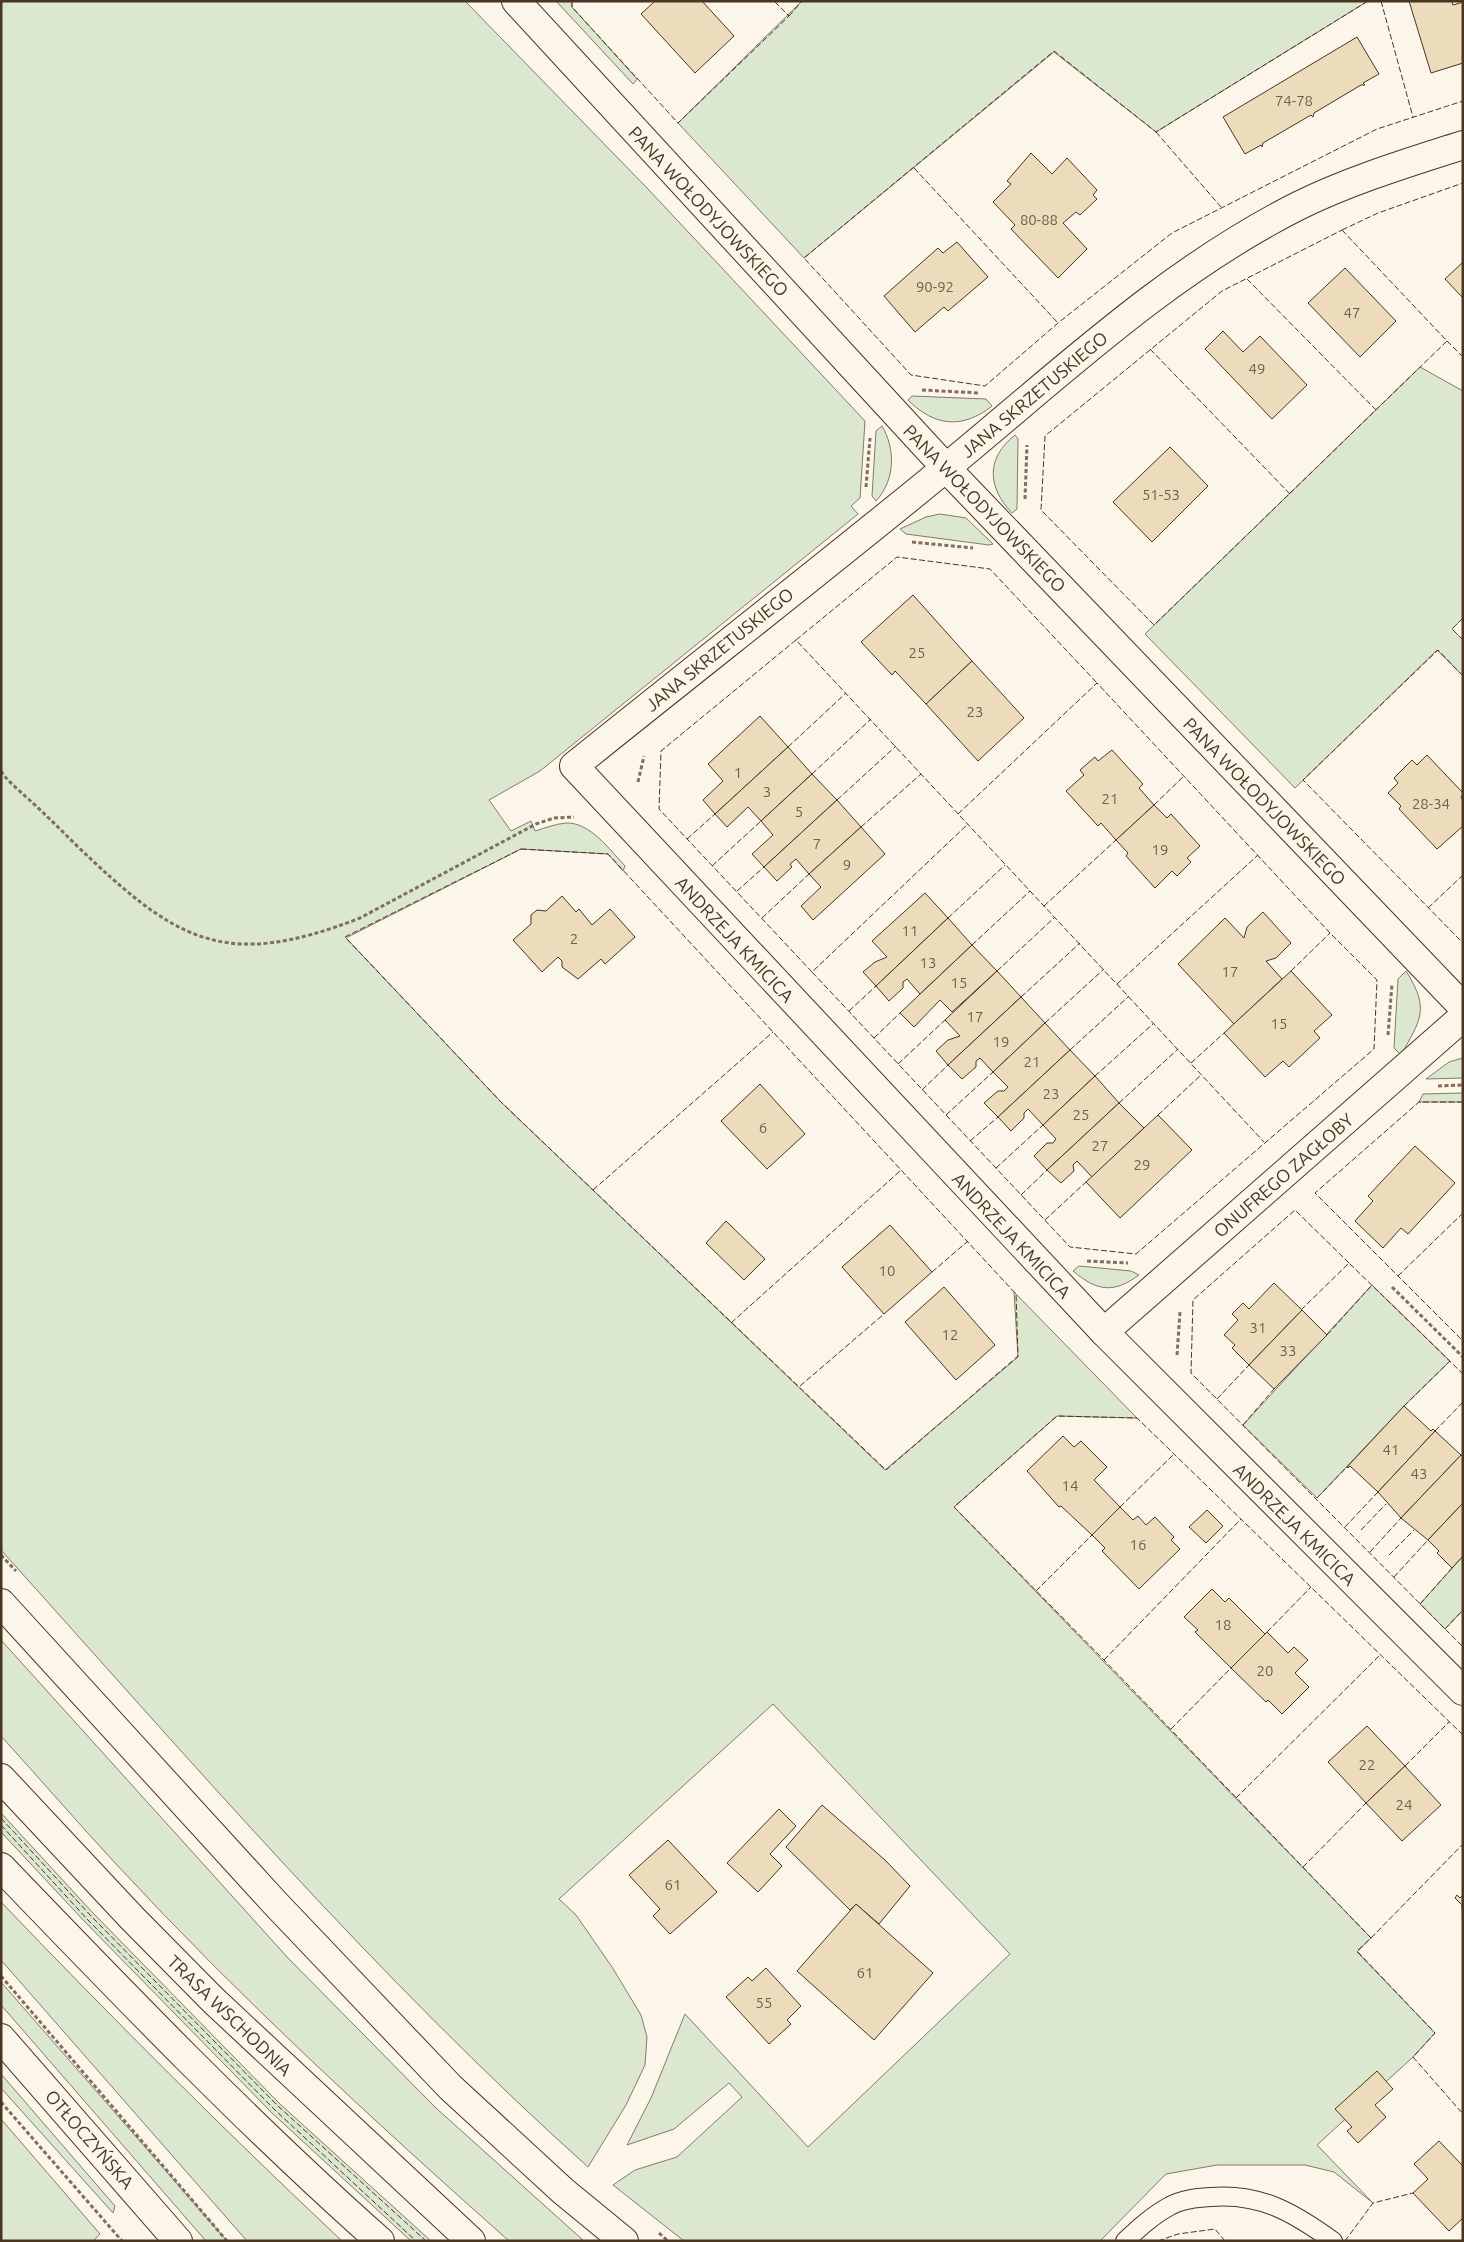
<svg xmlns="http://www.w3.org/2000/svg" width="1464" height="2242" viewBox="0 0 1464 2242" font-family="Ubuntu,sans-serif">
  <style>
    .green { fill: #dce7d0; stroke: #887966 }
    .building { fill: #ecdcbc; stroke: #4a3520 }
    .lines { fill: none; stroke-linecap: round; stroke-linejoin: round }
    .service-casing { stroke: #4a3520; stroke-width: 20 }
    .minor-casing { stroke: #4a3520; stroke-width: 30 }
    .primary-casing { stroke: #4a3520; stroke-width: 30 }
    .path { stroke: #7f6f5c; stroke-width: 3; stroke-dasharray: 4 2.5; stroke-linecap: butt }
    .service { stroke: #fbf6e9; stroke-width: 18 }
    .minor { stroke: #fbf6e9; stroke-width: 28 }
    .primary { stroke: #fbf6e9; stroke-width: 28 }
    .fence { stroke: #4a3520; stroke-width: 1; stroke-dasharray: 6 2.5; stroke-linecap: butt }
    .labels { text-anchor: middle; dominant-baseline: central; stroke-width: 4; stroke-linejoin: round; paint-order: stroke }
    .number-label { font-size: 15px; fill: #725f47 }
    .street-label { font-size: 18px; fill: #4a3520; stroke: #fbf6e9 }
  </style>
  <rect width="100%" height="100%" fill="#fbf6e9"/>
  <!-- green -->
  <g class="green">
    <path d="M1,1H465L648,189L865,421L860,498L851,506L858,514L540,771L489,800L511,831L531,821L535,831C545,828 555,824 566,823C590,822 610,850 625,866L623,871L608,854L521,849L346,938L501,1102L885,1470L1018,1357L1014,1292L1137,1418L1057,1416L954,1507L1371,1938L1357,1952L1435,2033L1413,2057L1317,2145L1373,2203L1334,2172L1305,2165H1217L1166,2174L1100,2241H684L613,2185L635,2170L677,2157L742,2097L729,2083L674,2129L627,2145L651,2098L685,2014L808,2147L1010,1954L773,1704L559,1899L576,1915L612,1967L641,2015L647,2037L645,2065L626,2105L588,2167C376,1977 191,1761 1,1550Z"/>
    <path d="M556,1H572V7L637,79L633,84Z"/>
    <path d="M802,1H1368L1156,132L1054,52L804,258L678,123Z"/>
    <path d="M1420,367L1463,391V618L1452,629L1463,640V676L1437,650L1295,788L1145,634Z"/>
    <path d="M912,396L986,399L992,406C963,429 935,427 908,400Z"/>
    <path d="M882,426C896,450 895,480 876,501L872,496L876,431Z"/>
    <path d="M1015,435L1018,439L1017,509L1012,513C987,487 986,458 1015,435Z"/>
    <path d="M940,514L966,518L993,544L989,545L906,534L900,529L926,517Z"/>
    <path d="M1406,971C1430,1009 1421,1019 1401,1055L1394,1048L1398,979Z"/>
    <path d="M1463,1058V1078L1426,1079L1449,1062Z"/>
    <path d="M1463,1093V1102H1419L1423,1094Z"/>
    <path d="M1079,1266L1131,1271L1139,1275C1113,1294 1097,1291 1073,1271Z"/>
    <path d="M1372,1285L1450,1361L1404,1406L1317,1498L1243,1425Z"/>
    <path d="M1463,1556V1610L1445,1629L1420,1604Z"/>
    <path d="M1,1640L288,1958L436,2108L584,2241H509C374,2121 240,1998 117,1865C78,1823 40,1779 1,1736Z"/>
    <path d="M1,1813L93,1913L280,2104L431,2241H411L272,2113L85,1922L1,1832Z"/>
    <path d="M1,1902C112,2018 225,2131 342,2241H247L1,1960Z"/>
    <path d="M1,1982L227,2241H206L1,2005Z"/>
    <path d="M1,2074L115,2206L113,2213L1,2088Z"/>
    <path d="M1,2119L100,2234L93,2241H1Z"/>
  </g>
  <!-- building -->
  <g class="building">
    <path d="M655,1H702L734,36L695,73L641,14Z"/>
    <path d="M1409,1H1452L1453,5L1463,2V63L1431,73Z"/>
    <path d="M1357,37L1379,74L1363,83L1365,85H1361L1314,113L1313,117L1311,115L1263,143L1262,147L1261,145L1245,154L1223,117Z"/>
    <path d="M1031,153L1052,174L1067,158L1097,190L1093,195L1097,199L1080,215L1076,212L1063,223L1087,249L1058,278L1011,229L1015,225L993,202L1011,184L1007,181Z"/>
    <path d="M957,242L988,277L948,311L944,307L915,332L884,296L938,248L943,253Z"/>
    <path d="M1463,262V298L1445,279Z"/>
    <path d="M1345,268L1396,321L1360,357L1308,303Z"/>
    <path d="M1223,331L1243,352L1260,336L1307,385L1272,419L1205,349Z"/>
    <path d="M1170,447L1208,486L1152,542L1113,502Z"/>
    <path d="M913,595L972,661L926,704L895,671L892,675L861,642Z"/>
    <path d="M972,661L1024,718L978,761L926,704Z"/>
    <path d="M760,716L788,747L715,814L703,800L723,781L708,764Z"/>
    <path d="M788,747L812,774L761,821L748,807L727,827L715,814Z"/>
    <path d="M1112,750L1143,784L1139,788L1154,805L1116,840L1101,823L1098,826L1066,791L1084,775L1080,770L1095,757L1098,761Z"/>
    <path d="M1427,755L1463,793L1461,798L1463,800V826L1437,849L1399,809L1401,806L1388,793L1398,783L1394,778L1412,760L1417,765Z"/>
    <path d="M812,774L837,800L764,867L752,854L773,835L761,821Z"/>
    <path d="M837,800L861,827L809,874L796,859L790,864L792,867L777,881L764,867Z"/>
    <path d="M1154,805L1167,818L1171,814L1200,846L1187,858L1191,862L1177,876L1172,871L1155,888L1126,856L1128,853L1116,840Z"/>
    <path d="M861,827L885,854L813,920L801,906L821,887L809,874Z"/>
    <path d="M925,893L948,918L876,986L863,972L875,962L887,957L872,941Z"/>
    <path d="M562,896L576,912L579,909L592,925L610,909L635,937L605,964L601,959L578,979L562,967V961L558,957L542,972L513,940L531,924V915L537,910L546,911Z"/>
    <path d="M1263,912L1291,943L1276,958L1266,961L1282,979L1234,1024L1178,964L1225,918L1244,938L1247,927Z"/>
    <path d="M948,918L972,945L920,994L907,979L903,982V988L889,1001L876,986Z"/>
    <path d="M972,945L997,971L952,1012L940,1000L914,1027L900,1013Z"/>
    <path d="M997,971L1021,997L948,1065L936,1051L948,1040L960,1036L945,1020Z"/>
    <path d="M1291,971L1332,1015L1314,1031L1320,1038L1289,1067L1283,1061L1265,1077L1224,1033Z"/>
    <path d="M1021,997L1045,1023L993,1072L980,1058L976,1061V1067L962,1079L948,1065Z"/>
    <path d="M1045,1023L1070,1050L998,1117L984,1103L998,1091H1004L1008,1087L993,1072Z"/>
    <path d="M1070,1050L1095,1076L1043,1125L1028,1109L1024,1113V1118L1011,1131L998,1117Z"/>
    <path d="M1095,1076L1119,1103L1047,1170L1034,1156L1047,1143H1053L1056,1139L1043,1125Z"/>
    <path d="M760,1084L805,1134L767,1169L721,1121Z"/>
    <path d="M1119,1103L1144,1128L1092,1177L1077,1161L1073,1165L1074,1171L1061,1183L1047,1170Z"/>
    <path d="M1158,1115L1192,1150L1120,1218L1086,1182Z"/>
    <path d="M1415,1146L1455,1183L1408,1234L1401,1228L1383,1248L1355,1221L1373,1201L1368,1196Z"/>
    <path d="M726,1221L765,1259L744,1280L706,1243Z"/>
    <path d="M890,1225L932,1272L884,1314L842,1267Z"/>
    <path d="M1274,1283L1302,1310L1249,1365L1232,1348L1235,1345L1224,1335L1238,1320L1232,1314L1243,1303L1249,1309Z"/>
    <path d="M944,1287L995,1345L956,1380L905,1322Z"/>
    <path d="M1302,1310L1327,1335L1274,1389L1249,1365Z"/>
    <path d="M1404,1406L1431,1431L1433,1429L1435,1431L1378,1492L1350,1466L1348,1468L1347,1467Z"/>
    <path d="M1435,1431L1461,1455L1401,1518L1378,1492Z"/>
    <path d="M1063,1436L1074,1447L1081,1441L1107,1467L1094,1480L1120,1507L1092,1535L1061,1506L1059,1507L1027,1471Z"/>
    <path d="M1461,1455L1463,1457V1503L1428,1540L1401,1518Z"/>
    <path d="M1463,1503V1556L1452,1568L1437,1553L1439,1551L1428,1540Z"/>
    <path d="M1120,1507L1133,1520L1138,1516L1146,1525L1155,1517L1174,1537L1171,1540L1180,1549L1139,1589L1102,1551L1105,1548L1092,1535Z"/>
    <path d="M1207,1510L1223,1526L1206,1543L1189,1527Z"/>
    <path d="M1212,1589L1225,1602L1229,1598L1265,1634L1231,1668L1195,1632L1198,1630L1184,1617Z"/>
    <path d="M1267,1632L1288,1653L1294,1647L1308,1660L1295,1673L1309,1687L1282,1714L1268,1700L1266,1702L1231,1668Z"/>
    <path d="M1367,1726L1405,1766L1366,1803L1328,1762Z"/>
    <path d="M1405,1766L1441,1805L1402,1841L1366,1803Z"/>
    <path d="M822,1805L885,1860L910,1886L879,1924L856,1904L850,1910L786,1847Z"/>
    <path d="M779,1809L796,1826L770,1854L782,1866L758,1892L727,1863Z"/>
    <path d="M668,1840L717,1892L670,1934L653,1916L660,1909L629,1875Z"/>
    <path d="M1457,1895L1460,1898L1463,1895V1937L1462,1905L1455,1898Z"/>
    <path d="M856,1904L933,1973L874,2040L797,1971Z"/>
    <path d="M766,1968L801,2006L787,2020L791,2024L769,2044L726,1997L748,1977L752,1981Z"/>
    <path d="M1377,2071L1393,2089L1375,2105L1386,2117L1358,2143L1347,2131L1352,2127L1335,2109Z"/>
    <path d="M1439,2141L1463,2166V2218L1449,2231L1413,2193L1428,2179L1414,2164Z"/>
  </g>
  <g class="lines">
    <defs>
      <path id="service" d="M1125,2241C1139,2228 1153,2215 1170,2206C1182,2199 1197,2198 1211,2197C1261,2193 1294,2213 1333,2241"/>
      <g id="minor">
        <path d="M516,1L946,468L1463,1007"/>
        <path d="M1463,145C1407,163 1351,180 1298,206C1167,272 1060,374 947,467C824,568 698,666 574,766L1104,1332L1463,1691"/>
        <path d="M1104,1332L1463,1017"/>
        <path d="M1,1603L274,1902L450,2087L563,2191L624,2241"/>
        <path d="M1,2038L178,2241"/>
      </g>
      <g id="primary">
        <path d="M1,1778L132,1918L213,2000L471,2241"/>
        <path d="M1,1867C124,1995 247,2123 380,2241"/>
      </g>
    </defs>
    <!-- service casing -->
    <use href="#service" class="service-casing"/>
    <!-- minor casing -->
    <use href="#minor" class="minor-casing"/>
    <!-- primary casing -->
    <use href="#primary" class="primary-casing"/>
    <!-- path -->
    <g class="path">
      <path d="M922,390L980,393"/>
      <path d="M866,487L870,438"/>
      <path d="M1025,499L1027,445"/>
      <path d="M912,542L973,548"/>
      <path d="M1,771C7,781 17,788 25,796C42,811 58,827 74,843C175,940 222,972 360,918L536,824L554,818L574,817"/>
      <path d="M638,782L644,756"/>
      <path d="M1388,1035L1392,984"/>
      <path d="M1438,1086L1463,1085"/>
      <path d="M1087,1261L1128,1263"/>
      <path d="M1392,1287L1463,1357"/>
      <path d="M1177,1355L1180,1312"/>
      <path d="M1,1555L16,1571"/>
      <path d="M1,1976L227,2241"/>
      <path d="M1,2102L122,2241"/>
      <path d="M659,2233L668,2241"/>
    </g>
    <!-- service -->
    <use href="#service" class="service"/>
    <!-- minor -->
    <use href="#minor" class="minor"/>
    <!-- primary -->
    <use href="#primary" class="primary"/>
    <!-- fence -->
    <g class="fence">
      <path d="M572,1V7L678,123L789,16L774,1"/>
      <path d="M1368,1L1156,132L1054,51L804,258L911,375L985,386L1058,323L1172,233L1377,129L1463,101"/>
      <path d="M1381,1L1413,117"/>
      <path d="M789,16L802,1"/>
      <path d="M1156,132L1221,207"/>
      <path d="M914,168L1058,323"/>
      <path d="M1342,230L1447,341L1154,625L1041,510L1045,436L1222,291Z"/>
      <path d="M1342,230L1378,213L1463,183"/>
      <path d="M1247,279L1376,410"/>
      <path d="M1447,341L1463,357"/>
      <path d="M1150,349L1290,494"/>
      <path d="M1463,618L1452,629L1463,640"/>
      <path d="M796,640L897,557L990,569L1097,683"/>
      <path d="M1463,676L1438,650L1303,780L1463,943"/>
      <path d="M788,747L846,693"/>
      <path d="M812,774L871,719"/>
      <path d="M837,800L896,746"/>
      <path d="M1154,805L1184,776"/>
      <path d="M958,814L1097,683L1330,933L1377,980L1374,1049L1136,1254L1070,1247L812,972L968,824"/>
      <path d="M861,827L921,774"/>
      <path d="M687,839L715,814"/>
      <path d="M521,849L608,854L1016,1294L1018,1356L886,1470L501,1102L345,937Z"/>
      <path d="M712,866L761,821"/>
      <path d="M737,891L764,867"/>
      <path d="M1044,906L1116,840"/>
      <path d="M1428,908L1463,875"/>
      <path d="M762,918L809,874"/>
      <path d="M948,918L1005,865"/>
      <path d="M972,945L1030,891"/>
      <path d="M997,971L1055,917"/>
      <path d="M1291,971L1330,933"/>
      <path d="M812,972L659,809L661,751L796,640L1264,1142"/>
      <path d="M1117,984L1258,855"/>
      <path d="M1021,997L1080,943"/>
      <path d="M849,1011L876,986"/>
      <path d="M1045,1023L1104,969"/>
      <path d="M874,1038L900,1013"/>
      <path d="M1070,1050L1129,996"/>
      <path d="M1191,1063L1224,1033"/>
      <path d="M898,1064L945,1020"/>
      <path d="M1095,1076L1154,1023"/>
      <path d="M922,1090L948,1065"/>
      <path d="M1463,1102H1419L1315,1193L1463,1341"/>
      <path d="M1119,1103L1178,1049"/>
      <path d="M946,1115L993,1072"/>
      <path d="M1158,1115L1201,1075"/>
      <path d="M970,1141L998,1117"/>
      <path d="M996,1168L1043,1125"/>
      <path d="M593,1190L773,1032"/>
      <path d="M1021,1195L1047,1170"/>
      <path d="M1045,1220L1086,1182"/>
      <path d="M1349,1263L1295,1210L1193,1300L1191,1373L1463,1647"/>
      <path d="M932,1272L968,1241"/>
      <path d="M1398,1276L1463,1213"/>
      <path d="M1301,1310L1349,1263L1463,1374"/>
      <path d="M731,1323L900,1171"/>
      <path d="M1327,1335L1372,1285"/>
      <path d="M800,1386L884,1314"/>
      <path d="M1217,1399L1249,1365"/>
      <path d="M1404,1406L1450,1361"/>
      <path d="M1243,1425L1274,1389"/>
      <path d="M1435,1431L1463,1402"/>
      <path d="M1317,1498L1347,1467"/>
      <path d="M1120,1507L1173,1455"/>
      <path d="M1345,1527L1378,1492"/>
      <path d="M1361,1530L1386,1504"/>
      <path d="M1370,1552L1401,1518"/>
      <path d="M1389,1555L1414,1530"/>
      <path d="M1394,1577L1428,1540"/>
      <path d="M1036,1591L1092,1535"/>
      <path d="M1420,1604L1452,1568"/>
      <path d="M1445,1629L1463,1610"/>
      <path d="M1267,1632L1311,1587"/>
      <path d="M1104,1660L1241,1519"/>
      <path d="M1171,1729L1231,1668"/>
      <path d="M1463,1735L1137,1418L1057,1416L954,1507L1104,1660L1371,1938L1357,1951L1435,2033L1413,2057L1463,2114"/>
      <path d="M1405,1766L1449,1722"/>
      <path d="M1236,1798L1380,1655"/>
      <path d="M1,1818L91,1916L278,2106L426,2241"/>
      <path d="M1,1825L87,1919L275,2110L416,2241"/>
      <path d="M1303,1867L1366,1803"/>
      <path d="M1371,1938L1463,1844"/>
      <path d="M1158,2241L1178,2234L1215,2229L1225,2241"/>
      <path d="M1345,2241L1373,2203L1413,2193"/>
    </g>
  </g>
  <g class="labels">
    <!-- number labels -->
    <g class="number-label">
      <text x="1294" y="100">74-78</text>
      <text x="1039" y="219">80-88</text>
      <text x="935" y="286">90-92</text>
      <text x="1352" y="312">47</text>
      <text x="1257" y="368">49</text>
      <text x="1161" y="494">51-53</text>
      <text x="917" y="652">25</text>
      <text x="975" y="711">23</text>
      <text x="738" y="772">1</text>
      <text x="767" y="791">3</text>
      <text x="1110" y="798">21</text>
      <text x="1431" y="803">28-34</text>
      <text x="799" y="811">5</text>
      <text x="817" y="843">7</text>
      <text x="1160" y="849">19</text>
      <text x="847" y="864">9</text>
      <text x="910" y="930">11</text>
      <text x="574" y="938">2</text>
      <text x="928" y="962">13</text>
      <text x="1230" y="971">17</text>
      <text x="959" y="982">15</text>
      <text x="975" y="1016">17</text>
      <text x="1279" y="1023">15</text>
      <text x="1001" y="1041">19</text>
      <text x="1032" y="1061">21</text>
      <text x="1051" y="1093">23</text>
      <text x="1081" y="1114">25</text>
      <text x="763" y="1127">6</text>
      <text x="1100" y="1145">27</text>
      <text x="1142" y="1164">29</text>
      <text x="887" y="1270">10</text>
      <text x="1258" y="1327">31</text>
      <text x="950" y="1334">12</text>
      <text x="1288" y="1350">33</text>
      <text x="1391" y="1449">41</text>
      <text x="1419" y="1473">43</text>
      <text x="1070" y="1485">14</text>
      <text x="1138" y="1544">16</text>
      <text x="1223" y="1624">18</text>
      <text x="1265" y="1670">20</text>
      <text x="1367" y="1764">22</text>
      <text x="1404" y="1804">24</text>
      <text x="673" y="1884">61</text>
      <text x="865" y="1972">61</text>
      <text x="764" y="2002">55</text>
    </g>
    <!-- street labels -->
    <g class="street-label">
      <text transform="translate(709 211) rotate(47)">PANA WOŁODYJOWSKIEGO</text>
      <text transform="translate(1034 394) rotate(-40)">JANA SKRZETUSKIEGO</text>
      <text transform="translate(985 508) rotate(46)">PANA WOŁODYJOWSKIEGO</text>
      <text transform="translate(719 649) rotate(-39)">JANA SKRZETUSKIEGO</text>
      <text transform="translate(1265 801) rotate(46)">PANA WOŁODYJOWSKIEGO</text>
      <text transform="translate(735 939) rotate(47)">ANDRZEJA KMICICA</text>
      <text transform="translate(1283 1175) rotate(-41)">ONUFREGO ZAGŁOBY</text>
      <text transform="translate(1012 1235) rotate(47)">ANDRZEJA KMICICA</text>
      <text transform="translate(1295 1524) rotate(45)">ANDRZEJA KMICICA</text>
      <text transform="translate(230 2015) rotate(44)">TRASA WSCHODNIA</text>
      <text transform="translate(90 2139) rotate(49)">OTŁOCZYŃSKA</text>
    </g>
  </g>
  <!-- border -->
  <rect width="1464" height="2242" fill="none" stroke="#4a3520" stroke-width="5"/>
</svg>
